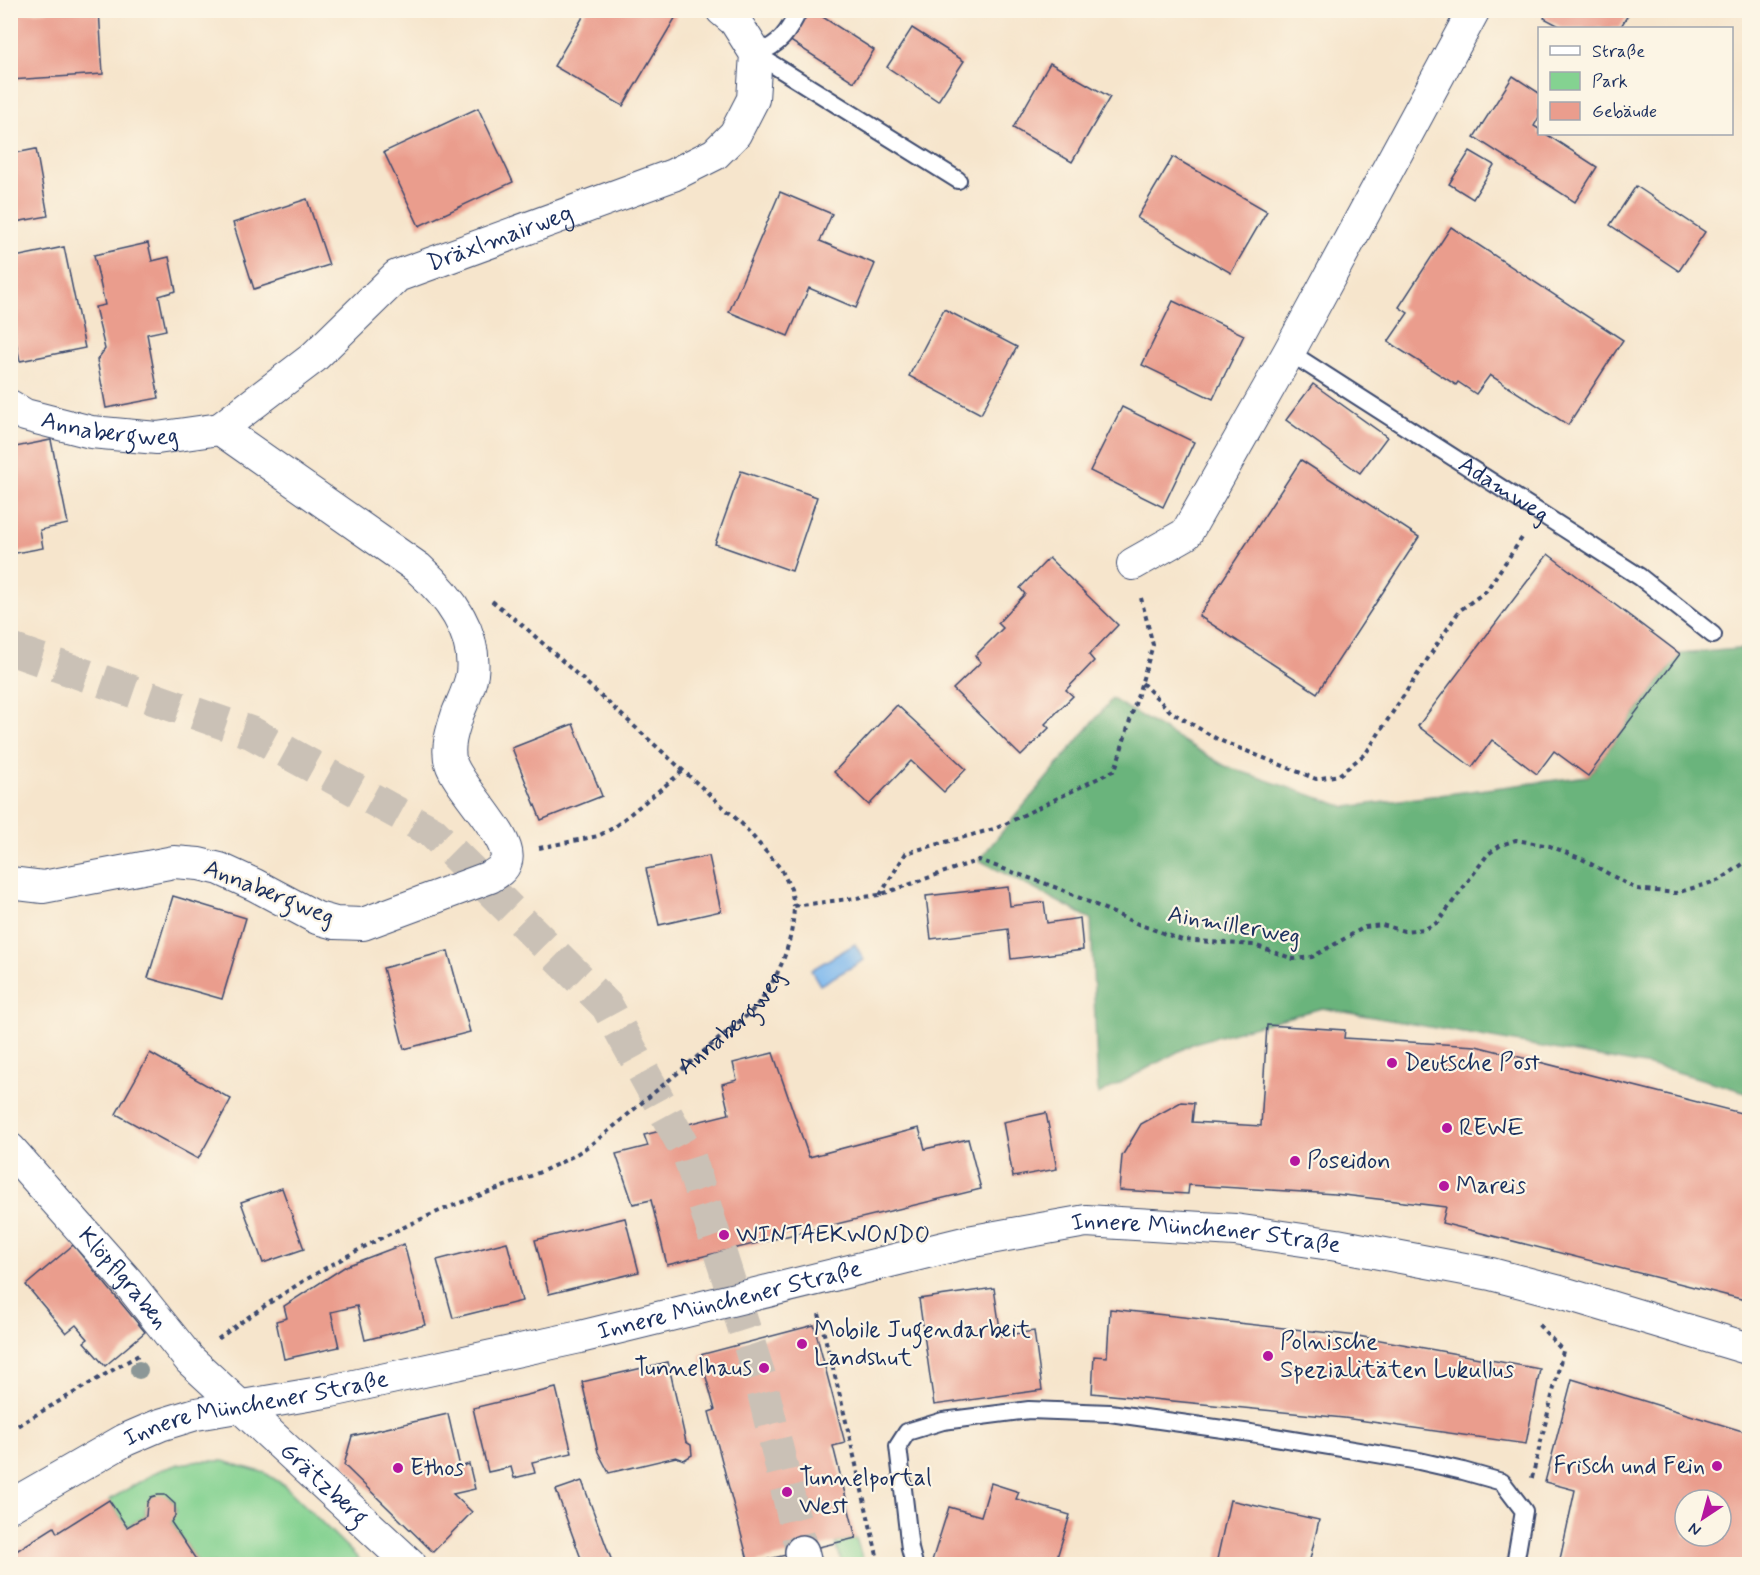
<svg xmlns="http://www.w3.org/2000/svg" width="1760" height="1575" viewBox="0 0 1760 1575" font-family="Mynerve,sans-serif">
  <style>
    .green { fill: #84d291; stroke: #508078; stroke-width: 1.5 }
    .forest { fill: #6bb47b; stroke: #43726c; stroke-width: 1.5 }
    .water { fill: #7cb7ee; stroke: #4c73a6; stroke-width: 1.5 }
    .building { fill: #ea9d8d; fill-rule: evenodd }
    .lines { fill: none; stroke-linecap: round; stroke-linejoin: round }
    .secondary-tunnel { stroke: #cac1b6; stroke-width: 33; stroke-dasharray: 33 16; stroke-linecap: butt }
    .service-casing { stroke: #3c4a6e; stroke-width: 20 }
    .minor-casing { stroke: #3c4a6e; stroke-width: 34 }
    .secondary-casing { stroke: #3c4a6e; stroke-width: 36 }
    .path { stroke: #3c4a6e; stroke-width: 4; stroke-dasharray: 4.5 4.5; stroke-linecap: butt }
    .service { stroke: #fff; stroke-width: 16 }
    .minor { stroke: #fff; stroke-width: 32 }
    .secondary { stroke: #fff; stroke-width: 33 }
    .tree { fill: #8c9797 }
    .poi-dot { fill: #b5179e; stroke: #fcf5e5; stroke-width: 2 }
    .labels { text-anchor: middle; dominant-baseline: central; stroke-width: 4.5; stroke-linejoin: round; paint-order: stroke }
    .street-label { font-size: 24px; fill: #1b2f5e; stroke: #fcf5e5 }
    .poi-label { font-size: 24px; fill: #1b2f5e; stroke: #fcf5e5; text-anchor: start }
  </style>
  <rect width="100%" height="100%" fill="#fcf5e5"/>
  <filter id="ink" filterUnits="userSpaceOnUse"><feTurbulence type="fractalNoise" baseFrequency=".0167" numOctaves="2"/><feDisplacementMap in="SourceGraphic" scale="12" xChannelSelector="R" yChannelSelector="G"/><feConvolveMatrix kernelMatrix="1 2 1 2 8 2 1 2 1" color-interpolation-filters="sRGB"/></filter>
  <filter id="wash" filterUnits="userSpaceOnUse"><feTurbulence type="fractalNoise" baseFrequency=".008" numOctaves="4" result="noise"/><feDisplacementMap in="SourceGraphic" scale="24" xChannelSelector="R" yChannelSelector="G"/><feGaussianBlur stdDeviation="1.35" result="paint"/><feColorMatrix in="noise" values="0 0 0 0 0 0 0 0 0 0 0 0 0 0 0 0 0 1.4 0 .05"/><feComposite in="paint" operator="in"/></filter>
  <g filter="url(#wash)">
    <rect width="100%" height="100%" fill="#f6e5cc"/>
    <!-- green -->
    <g class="green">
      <path d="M201,1461H223L265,1473L284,1485L364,1564H199L171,1522L176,1510C173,1495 164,1495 151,1498L145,1509L146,1516L127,1527L109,1500L158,1471L179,1464Z"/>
      <path d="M856,1538L864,1564H842L836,1543Z"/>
    </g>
    <!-- forest -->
    <path class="forest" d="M1749,648V1093L1667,1069L1322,1008L1194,1043L1098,1095L1091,919L979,860L1112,699L1225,766L1346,807L1588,776L1680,654Z"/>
    <!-- water -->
    <path class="water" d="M855,944L864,960L820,985L811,970Z"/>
    <g id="blocks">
      <!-- building -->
      <g class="building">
        <path d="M62,10H99L103,74L10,80V14Z"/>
        <path d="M587,10H669L677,15L623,106L554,66Z"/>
        <path d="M808,10H812L874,50L854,82L789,40Z"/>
        <path d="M1548,10H1619L1628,15L1620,28H1563L1544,18Z"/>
        <path d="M912,28L964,61L938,101L887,67Z"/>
        <path d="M1050,63L1110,97L1072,162L1013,128Z"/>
        <path d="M1513,76L1539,93V117L1534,126L1539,129V134H1546L1597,167L1575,202L1474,137Z"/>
        <path d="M478,108L513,182L419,226L384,152Z"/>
        <path d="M36,149L48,216L10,223V154Z"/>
        <path d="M1470,151L1494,165L1473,199L1449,184Z"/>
        <path d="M1173,157L1267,211L1231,273L1137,218Z"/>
        <path d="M1636,186L1705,232L1679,271L1610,225Z"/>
        <path d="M780,192L832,214L820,241L875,264L856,308L809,288L788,336L729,312Z"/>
        <path d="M307,199L329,265L254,289L233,223Z"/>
        <path d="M1451,227L1623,340L1568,425L1490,375L1476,394L1458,382L1456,385L1388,342L1408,313L1399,307Z"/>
        <path d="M148,243L152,261L169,257L176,291L159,296L166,330L147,334L159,398L106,408L97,360L105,349L95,307L105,305L94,255Z"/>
        <path d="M64,247L85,348L20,361L10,314V258Z"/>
        <path d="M1173,301L1244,335L1213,399L1142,365Z"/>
        <path d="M944,309L1017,347L981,414L909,376Z"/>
        <path d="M1313,384L1387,437L1360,473L1286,420Z"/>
        <path d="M1122,407L1194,442L1163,507L1090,471Z"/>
        <path d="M51,440L68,524L40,530L43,548L10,554V448Z"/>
        <path d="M1301,460L1419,537L1317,693L1199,616Z"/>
        <path d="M741,471L817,497L792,571L715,544Z"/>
        <path d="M1548,554L1680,654L1588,776L1554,751L1537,774L1492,740L1472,767L1418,726Z"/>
        <path d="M1049,558L1118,625L1089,655L1094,661L1066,690L1073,696L1045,724L1049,728L1021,756L953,689L981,662L975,656L1003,628L998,623L1025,594L1020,588Z"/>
        <path d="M897,705L966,769L944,792L911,761L869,805L834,772Z"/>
        <path d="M573,724L602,796L541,820L512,748Z"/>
        <path d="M709,856L721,911L659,925L646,869Z"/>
        <path d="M1008,887L1010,906L1044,902L1047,923L1080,918L1083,950L1011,959L1008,929L931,939L926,896Z"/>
        <path d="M173,896L246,918L222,999L148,978Z"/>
        <path d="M448,951L470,1032L404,1049L383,968Z"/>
        <path d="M1267,1025L1345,1030L1344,1038L1476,1046L1749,1115V1301L1442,1223L1446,1207L1335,1194L1189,1185L1188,1194L1119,1190L1122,1156L1141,1124L1181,1102L1194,1103L1192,1122L1261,1126Z"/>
        <path d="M150,1053L231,1099L198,1159L116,1114Z"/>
        <path d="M773,1053L809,1157L919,1128L925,1149L968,1139L981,1189L667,1265L651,1200L633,1204L616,1154L648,1146L644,1135L729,1114L722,1084L737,1080L733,1063Z"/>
        <path d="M1046,1113L1057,1169L1013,1177L1003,1122Z"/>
        <path d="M282,1188L304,1249L263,1263L241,1202Z"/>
        <path d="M625,1218L639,1272L549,1294L535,1240Z"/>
        <path d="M507,1242L522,1301L453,1318L437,1260Z"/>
        <path d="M404,1244L425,1325L365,1340L357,1306L331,1312L339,1347L284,1359L276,1321L287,1318L284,1306L346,1266Z"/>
        <path d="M73,1245L145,1332L105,1366L84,1342L88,1339L76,1325L66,1333L26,1285Z"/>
        <path d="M994,1288L1001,1336L1034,1331L1042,1390L934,1405L919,1299Z"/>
        <path d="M1110,1309L1358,1336L1540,1369L1526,1444L1344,1418L1092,1393L1094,1356L1107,1357Z"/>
        <path d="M814,1325L845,1443L833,1446L856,1538L749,1564L709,1412L715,1410L700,1355Z"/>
        <path d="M668,1362L686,1442L691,1445L692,1455L684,1460L676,1457L609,1473L598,1452L582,1382Z"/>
        <path d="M1572,1379L1749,1433V1564H1559L1575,1490L1545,1482ZM1685,1500H1721V1536H1685Z"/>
        <path d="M556,1388L572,1453L532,1462L535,1473L514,1478L511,1467L488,1472L473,1408Z"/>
        <path d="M448,1414L460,1467L469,1464L475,1489L453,1494L472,1512L433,1552L344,1465L352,1436Z"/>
        <path d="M582,1481L613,1564H583L556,1490Z"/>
        <path d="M991,1483L1019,1492L1016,1499L1070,1515L1055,1564H931L949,1507L981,1516Z"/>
        <path d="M158,1495H165L175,1504V1516L171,1522L199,1564H115L114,1563L112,1564H10V1555L54,1527L57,1533L109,1500L127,1527L146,1516L147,1503L151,1497Z"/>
        <path d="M1230,1500L1319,1520L1309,1564H1216Z"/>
      </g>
    </g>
  </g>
  <g filter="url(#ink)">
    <use href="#blocks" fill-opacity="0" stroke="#3c4a6e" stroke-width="1.5"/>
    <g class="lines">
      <!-- secondary-tunnel -->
      <path class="secondary-tunnel" d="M10,649L252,733L432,832L607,1006L689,1156L760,1378L802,1552"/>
      <defs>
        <g id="service">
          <path d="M756,54L958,180"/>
          <path d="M756,54C780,45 788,33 799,10"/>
          <path id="s2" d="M1289,352L1640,577L1713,635"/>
          <path d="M914,1564L910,1549L898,1446L907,1432L943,1421L1029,1410L1110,1413L1251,1433L1419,1461L1463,1471L1502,1482L1524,1511L1515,1564"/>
        </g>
        <g id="minor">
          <path id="s3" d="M10,406L25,415L91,432L157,438L220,429L418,568C448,595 477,631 472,674C470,687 463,701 458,713C453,728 446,747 451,763C458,787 514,840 506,861C504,869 497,873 490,877L363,924L335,923L317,918L255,885L220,869L199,864L174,862L43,887L10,883"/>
          <path id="s4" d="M220,429L313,358L397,276L673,175L715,154L735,134L753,99L756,54L735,21L722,10"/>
          <path d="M1133,564L1186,534L1289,352L1474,10"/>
          <path id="s5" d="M10,1149L127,1281L190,1360L410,1564"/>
          <path id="s6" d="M10,1506L125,1440L160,1425L196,1414L331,1391L580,1337L968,1242L1086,1221L1235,1230L1337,1245L1491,1274L1560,1292L1750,1349"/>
        </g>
        <path id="secondary" d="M802,1552L805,1564"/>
      </defs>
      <!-- service casing -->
      <use href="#service" class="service-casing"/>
      <!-- minor casing -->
      <use href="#minor" class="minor-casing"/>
      <!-- secondary casing -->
      <use href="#secondary" class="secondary-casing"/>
      <!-- path -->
      <g class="path">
        <path d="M492,601L527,629L742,824L781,869L791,889L794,906"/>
        <path d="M1142,683L1171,712L1219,740L1316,779L1339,775L1366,753L1459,611L1486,591L1524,535"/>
        <path d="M539,848L598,836L613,828L683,771"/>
        <path d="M880,895L906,853L997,828L1115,770L1153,645L1141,598"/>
        <path d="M819,1314L841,1400L879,1564"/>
        <path id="s1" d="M218,1339C282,1291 352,1250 426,1217C474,1195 526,1182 573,1156C600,1140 621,1120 645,1100C680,1071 715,1042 750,1013C777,983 793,946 794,906L879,895L979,860L1060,889L1138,924L1182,940L1254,945L1294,959L1312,957L1365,927L1382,925L1404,931L1425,929L1438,922L1488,854L1501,845L1516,840L1550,846L1582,859L1636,889L1676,893L1720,880L1750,859"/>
        <path d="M10,1430L142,1353"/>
        <path d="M1532,1478L1563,1351L1537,1323"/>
      </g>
      <!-- service -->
      <use href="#service" class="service"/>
      <!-- minor -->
      <use href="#minor" class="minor"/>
      <!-- secondary -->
      <use href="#secondary" class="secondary"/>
    </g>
    <!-- trees -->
    <circle class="tree" cx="139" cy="1370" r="9"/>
  </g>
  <!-- markers -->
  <g class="poi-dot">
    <circle cx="1392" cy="1063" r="6"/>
    <circle cx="1447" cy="1128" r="6"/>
    <circle cx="1295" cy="1161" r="6"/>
    <circle cx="1444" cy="1186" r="6"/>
    <circle cx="724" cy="1235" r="6"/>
    <circle cx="802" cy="1344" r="6"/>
    <circle cx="1268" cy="1356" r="6"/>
    <circle cx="764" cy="1368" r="6"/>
    <circle cx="1717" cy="1466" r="6"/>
    <circle cx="398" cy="1468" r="6"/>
    <circle cx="787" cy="1492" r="6"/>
  </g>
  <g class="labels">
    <!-- street labels -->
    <g class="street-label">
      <text stroke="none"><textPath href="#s4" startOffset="344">Dräxlmairweg</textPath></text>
      <text stroke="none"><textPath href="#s3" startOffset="104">Annabergweg</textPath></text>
      <text stroke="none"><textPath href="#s2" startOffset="255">Adamweg</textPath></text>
      <text transform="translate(269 893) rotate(22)">Annabergweg</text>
      <text transform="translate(1234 926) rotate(10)">Ainmillerweg</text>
      <text stroke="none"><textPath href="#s1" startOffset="608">Annabergweg</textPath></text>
      <text stroke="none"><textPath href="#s6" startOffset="1240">Innere Münchener Straße</textPath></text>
      <text stroke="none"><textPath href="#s5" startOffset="172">Klöpflgraben</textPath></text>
      <text stroke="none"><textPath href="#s6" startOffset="754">Innere Münchener Straße</textPath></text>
      <text stroke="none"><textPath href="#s6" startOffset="268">Innere Münchener Straße</textPath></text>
      <text stroke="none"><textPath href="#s5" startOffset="460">Grätzberg</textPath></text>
    </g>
    <!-- poi labels -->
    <g class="poi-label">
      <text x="1404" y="1063">Deutsche Post</text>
      <text x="1459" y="1128">REWE</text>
      <text x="1307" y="1161">Poseidon</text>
      <text x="1456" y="1186">Mareis</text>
      <text x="736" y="1235">WINTAEKWONDO</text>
      <text x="814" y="1330">Mobile Jugendarbeit<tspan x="814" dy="28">Landshut</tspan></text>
      <text x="1280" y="1342">Polnische<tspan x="1280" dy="28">Spezialitäten Lukullus</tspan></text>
      <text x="752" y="1368" text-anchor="end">Tunnelhaus</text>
      <text x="1705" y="1466" text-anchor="end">Frisch und Fein</text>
      <text x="410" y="1468">Ethos</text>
      <text x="799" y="1478">Tunnelportal<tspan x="799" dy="28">West</tspan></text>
    </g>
  </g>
  <!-- margin -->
  <rect width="1760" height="1575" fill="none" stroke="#fcf5e5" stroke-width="36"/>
  <!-- legend -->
  <rect x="1538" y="27" width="195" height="108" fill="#fcf5e5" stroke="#a2a6af" stroke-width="1.5"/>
  <rect x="1550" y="46" width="30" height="9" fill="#ffffff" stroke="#a2a6af" stroke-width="1.5"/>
  <text x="1592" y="57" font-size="18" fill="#1b2f5e">Straße</text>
  <rect x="1550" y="72" width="30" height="18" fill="#84d291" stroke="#a2a6af" stroke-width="1.5"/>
  <text x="1592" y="87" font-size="18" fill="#1b2f5e">Park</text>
  <rect x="1550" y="102" width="30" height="18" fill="#ea9d8d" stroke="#a2a6af" stroke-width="1.5"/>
  <text x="1592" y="117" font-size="18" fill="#1b2f5e">Gebäude</text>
  <!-- north arrow -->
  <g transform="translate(1703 1518) rotate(216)"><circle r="28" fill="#fcf5e5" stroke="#a2a6af" stroke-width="1.5"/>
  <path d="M0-4.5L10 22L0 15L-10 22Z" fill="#b5179e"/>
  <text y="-9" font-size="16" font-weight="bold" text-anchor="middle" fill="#1b2f5e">N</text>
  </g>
</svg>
